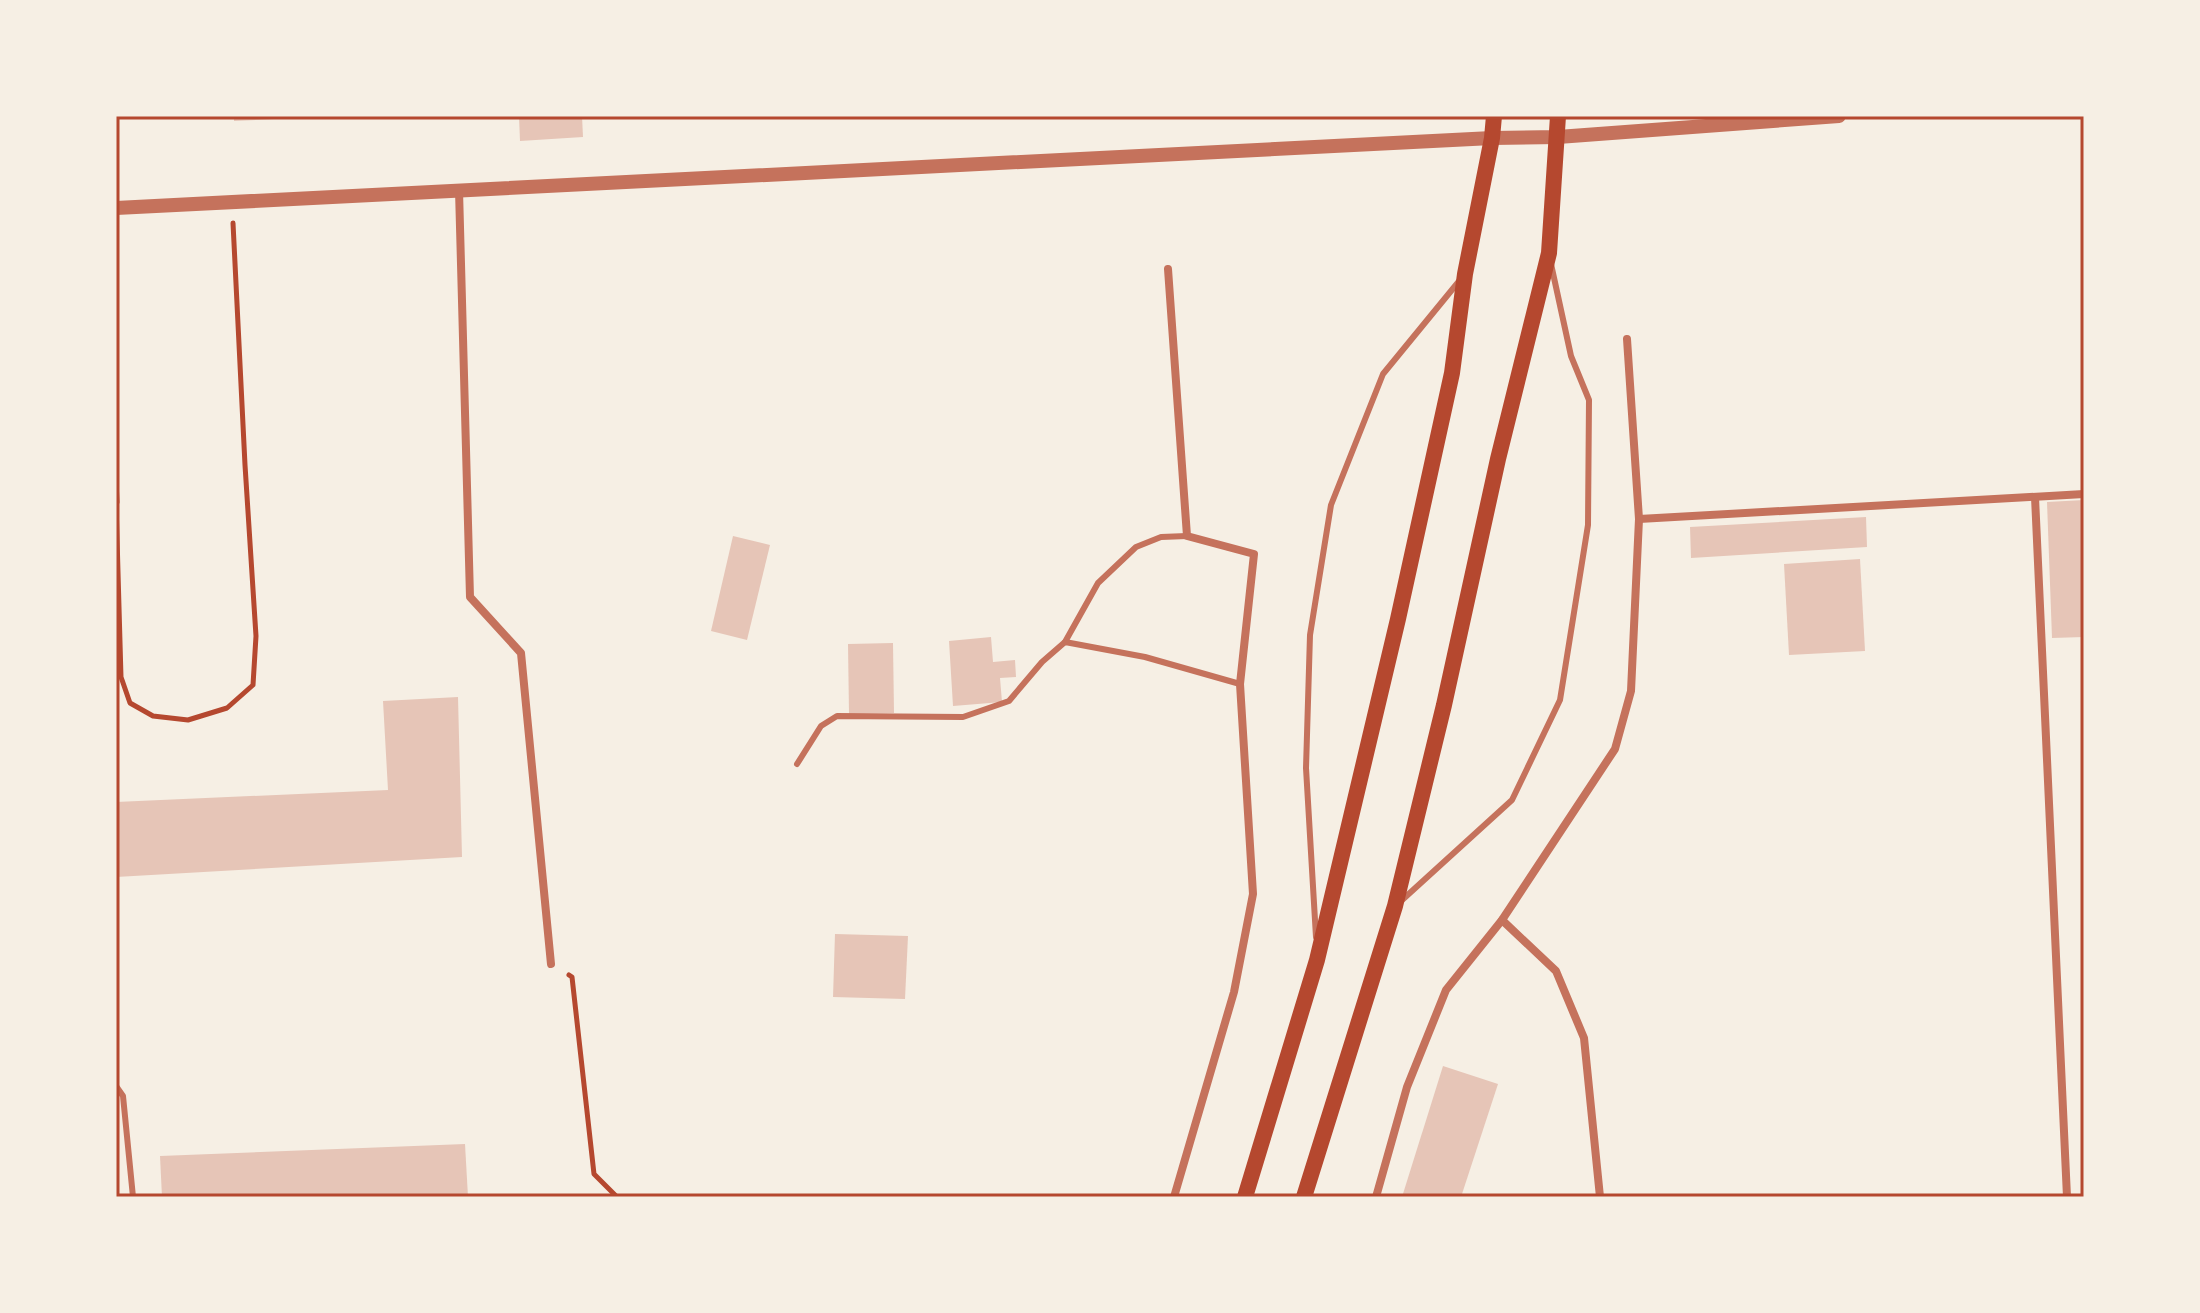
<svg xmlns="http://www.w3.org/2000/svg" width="2200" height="1313" viewBox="0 0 2200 1313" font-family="'DM Sans',sans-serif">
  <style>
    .building { fill: #e6c5b7 }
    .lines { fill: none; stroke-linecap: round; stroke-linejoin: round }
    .path { stroke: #b5482f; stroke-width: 5 }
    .service { stroke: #c5725c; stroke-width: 6 }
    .minor { stroke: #c5725c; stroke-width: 8 }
    .tertiary { stroke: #c5725c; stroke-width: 14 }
    .secondary { stroke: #b5482f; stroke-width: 16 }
    .neatline { fill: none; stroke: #b5482f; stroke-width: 3 }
  </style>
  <rect width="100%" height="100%" fill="#f6efe4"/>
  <!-- building -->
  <g class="building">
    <path d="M234,116H294V118L234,121Z"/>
    <path d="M519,116H582L583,137L520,141Z"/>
    <path d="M2084,500V637L2052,638L2047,502Z"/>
    <path d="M1866,517L1867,547L1691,558L1690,527Z"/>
    <path d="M733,536L770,545L747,640L711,631Z"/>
    <path d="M1860,559L1865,651L1789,655L1784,564Z"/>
    <path d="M991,637L993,662L1015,660L1016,677L1000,678L1002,702L953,706L949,641Z"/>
    <path d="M893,643L894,713L849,714L848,644Z"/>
    <path d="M458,697L462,857L116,877V802L388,790L383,701Z"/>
    <path d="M835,934L908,936L905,999L833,997Z"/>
    <path d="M1443,1066L1498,1084L1461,1197H1402Z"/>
    <path d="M465,1144L468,1197H162L160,1156Z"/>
  </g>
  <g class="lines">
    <!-- path -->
    <g class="path">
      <path d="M116,480L117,502"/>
      <path d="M116,502L121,677L130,703L153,716L188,720L227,708L253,685L256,636L245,465L233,223"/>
      <path d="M569,975L572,977L594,1174L617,1197"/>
    </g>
    <!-- service -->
    <g class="service">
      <path d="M1065,642L1098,583L1136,547L1161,537L1187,536"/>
      <path d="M797,764L821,726L837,716L963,717L1009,701L1042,662L1065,642L1145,657L1240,684"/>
      <path d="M1401,901L1512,800L1560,700L1588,525L1589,400L1571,356L1551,264"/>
      <path d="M1316,937L1306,768L1310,635L1331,505L1383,374L1460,280"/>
      <path d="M116,1086L123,1096L133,1197"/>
    </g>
    <!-- minor -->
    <g class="minor">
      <path d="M459,190L470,597L521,653L551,964"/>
      <path d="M1168,269L1187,536L1254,554L1240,684L1253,894L1234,992L1174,1197"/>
      <path d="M2035,497L2067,1197"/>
      <path d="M1639,519L2084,494"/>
      <path d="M1502,920L1556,971L1584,1038L1600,1197"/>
      <path d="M1376,1197L1407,1087L1446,990L1502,920L1615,749L1631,691L1639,519L1627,339"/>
    </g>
    <!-- tertiary -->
    <path class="tertiary" d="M116,208L1492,138L1558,137L1839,116"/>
    <!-- secondary -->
    <g class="secondary">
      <path d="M1245,1197L1317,960L1398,619L1452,373L1465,274L1492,138L1494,116"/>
      <path d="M1304,1197L1395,906L1444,705L1498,459L1549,253L1558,116"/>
    </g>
  </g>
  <!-- border -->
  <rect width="2200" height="1313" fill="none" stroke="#f6efe4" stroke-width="236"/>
  <rect x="118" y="118" width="1964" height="1077" class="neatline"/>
</svg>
